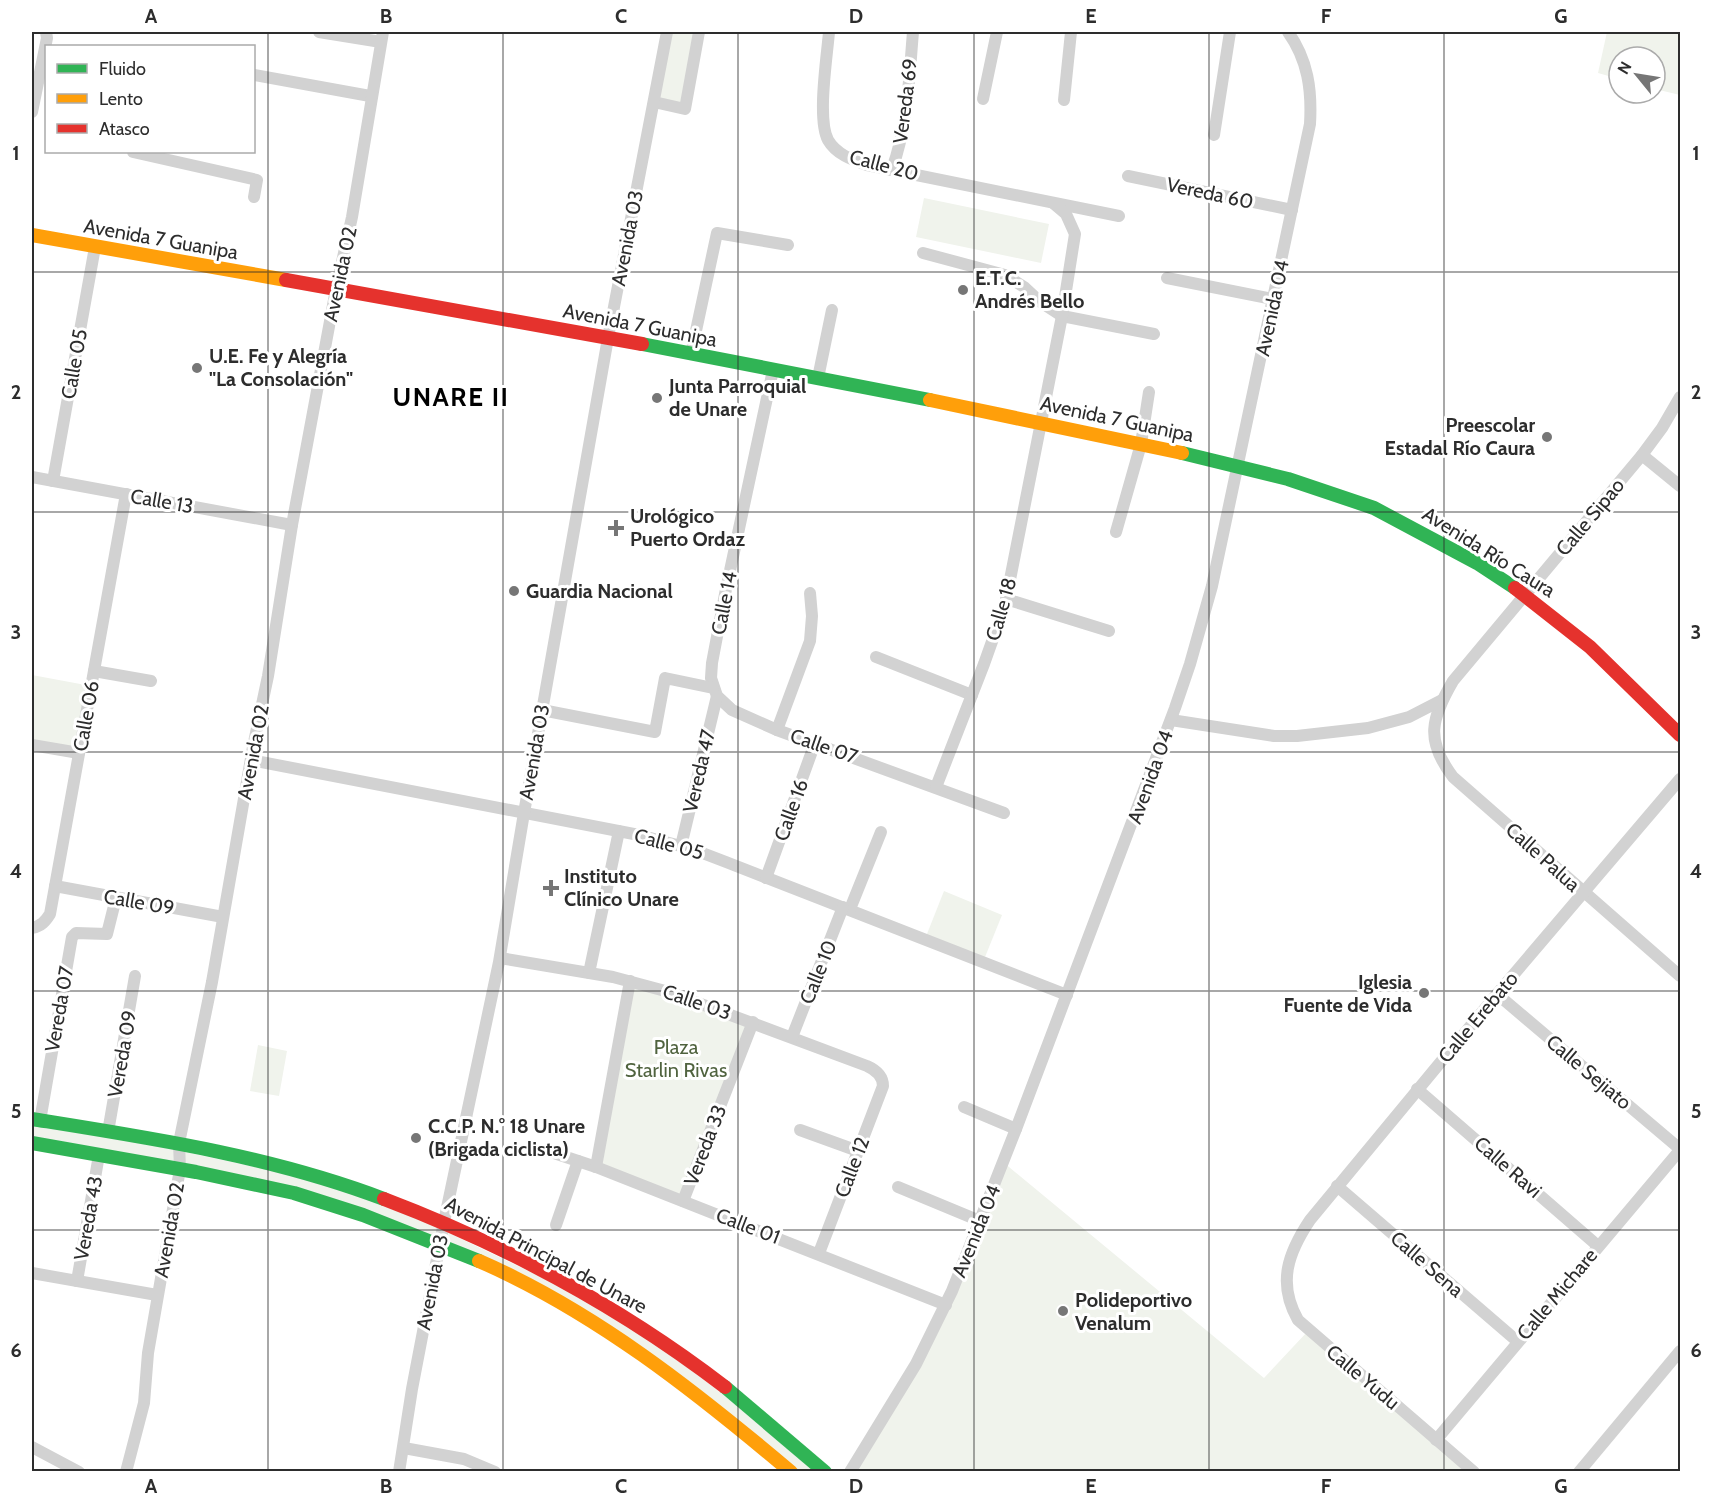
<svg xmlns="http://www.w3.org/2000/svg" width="1712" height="1503" viewBox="0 0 1712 1503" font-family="Cabin,sans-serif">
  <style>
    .green { fill: #f0f3ec }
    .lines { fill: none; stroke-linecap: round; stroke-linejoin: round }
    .street { stroke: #d2d2d2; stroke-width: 12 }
    .fast { stroke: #30b455; stroke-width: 14 }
    .slow { stroke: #ff9f0a; stroke-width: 14 }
    .jam { stroke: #e5322d; stroke-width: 14 }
    .grid { fill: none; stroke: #2d2d2d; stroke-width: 1.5; stroke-opacity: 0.55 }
    .poi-dot { fill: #767676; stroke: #fff; stroke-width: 2 }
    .labels { text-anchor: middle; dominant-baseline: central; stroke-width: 6; stroke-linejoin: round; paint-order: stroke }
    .street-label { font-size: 20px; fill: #2d2d2d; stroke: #fff }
    .poi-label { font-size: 20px; font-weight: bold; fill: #2d2d2d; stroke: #fff; text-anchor: start }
    .park-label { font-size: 20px; fill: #50633f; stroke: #fff }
    .district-label { font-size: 26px; font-weight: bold; letter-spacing: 1.5px; fill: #000; stroke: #fff }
    .neatline { fill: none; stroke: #2d2d2d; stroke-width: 2 }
    .grid-label { font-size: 20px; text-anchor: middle; font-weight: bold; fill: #2d2d2d }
  </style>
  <rect width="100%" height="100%" fill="#fff"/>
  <!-- green -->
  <g class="green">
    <path d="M667,32H699L685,109L654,102Z"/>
    <path d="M1607,32H1680V95L1655,89V57H1619V79L1598,73Z"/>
    <path d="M924,198L1049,224L1041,263L916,237Z"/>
    <path d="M32,675L91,686L79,753L32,745Z"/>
    <path d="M944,891L1002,915L983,962L925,939Z"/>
    <path d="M630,981L753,1022L683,1201L596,1167Z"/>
    <path d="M258,1045L287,1051L279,1096L250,1091Z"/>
    <path d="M32,1119L357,1189L612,1311L825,1471H791L561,1303L343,1208L32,1143Z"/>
    <path d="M1003,1162L1264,1378L1308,1331L1473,1472H850L916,1364Z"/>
  </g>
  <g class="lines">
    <!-- street -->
    <g class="street">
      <path d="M319,32L381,42"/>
      <path d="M829,32C827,57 817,119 828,140C836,154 852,160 867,165L1119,216"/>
      <path d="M254,75L370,96"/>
      <path d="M983,99L997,32"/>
      <path d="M1064,100L1071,32"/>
      <path d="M654,102L685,109L699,32"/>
      <path d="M32,112L47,38L46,32"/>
      <path d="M1214,135L1230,32"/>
      <path d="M133,152L257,180L254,197"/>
      <path d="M892,169C908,125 909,78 913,32"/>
      <path d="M1128,176L1292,210"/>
      <path d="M923,253L1005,275L1024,287L1039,301L1062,316L1154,334"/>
      <path d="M1167,278L1273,299"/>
      <path d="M691,354L717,233L788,245"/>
      <path d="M773,370L725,594L712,663L711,678L717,696L732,710L777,730L1004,813"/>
      <path d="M818,378L832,310"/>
      <path d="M1680,397L1662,428L1642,455L1453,681C1431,719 1425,740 1453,777L1680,976"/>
      <path d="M1642,455L1680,486"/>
      <path d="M32,477L292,525"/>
      <path d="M53,481L95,247"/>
      <path d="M1116,532L1141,444L1149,392"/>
      <path d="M1006,599L1109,631"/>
      <path d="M876,657L972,695"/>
      <path d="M94,671L151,681"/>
      <path d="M542,710L655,732L665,678L713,688"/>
      <path d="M1171,720L1274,736H1297L1368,728L1409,717L1442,700"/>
      <path d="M777,730L810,641L812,616L810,593"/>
      <path d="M32,745L79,753"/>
      <path d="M251,760L639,835L692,849L726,862L1067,995"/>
      <path d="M936,787L984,664L1005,605L1062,316L1075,234L1066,214L1053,203"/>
      <path d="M681,846L717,696"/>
      <path d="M766,878L815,743"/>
      <path d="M55,886L223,917"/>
      <path d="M850,909L881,832"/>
      <path d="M32,928C41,926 45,922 50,914L126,494"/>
      <path d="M500,958L613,977L669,992L867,1066C876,1070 883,1076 883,1086L819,1253"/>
      <path d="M589,973L619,831"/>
      <path d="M1497,994L1680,1149"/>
      <path d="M792,1037L843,907"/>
      <path d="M1417,1089L1598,1246"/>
      <path d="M964,1107L1016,1129"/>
      <path d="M40,1121L72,937L76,933L107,934L116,898"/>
      <path d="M800,1130L858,1151"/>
      <path d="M108,1132L135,976"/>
      <path d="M548,1151L596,1167L946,1305"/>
      <path d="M596,1167L630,981"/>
      <path d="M1337,1186L1517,1341"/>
      <path d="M898,1187L980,1221"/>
      <path d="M683,1201L753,1022"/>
      <path d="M556,1225L578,1161"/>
      <path d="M32,1273L157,1295"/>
      <path d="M77,1281L99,1155"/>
      <path d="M1436,1440L1680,1150"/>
      <path d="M32,1447L79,1472"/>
      <path d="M404,1448L464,1459L495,1472"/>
      <path d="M126,1472L144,1403L148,1353L180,1169L179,1143L212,982L253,747L268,676L292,525L336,289L352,217L383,32"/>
      <path d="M399,1472L412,1389L444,1222L499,962L524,813L608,338L667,32"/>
      <path d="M850,1472L916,1364L952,1291L1016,1129L1175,708L1190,664L1212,586L1310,124C1312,90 1308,60 1288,32"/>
      <path d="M1474,1472L1298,1320C1277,1283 1288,1253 1310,1220L1497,994L1680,779"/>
      <path d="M1579,1472L1680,1351"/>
    </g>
    <!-- fast -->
    <g class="fast">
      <path d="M642,344L930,400"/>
      <path d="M1182,453L1288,479L1374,508L1477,563L1515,588"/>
      <path d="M32,1119C151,1138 271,1156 384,1199"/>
      <path d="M32,1143L196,1172L294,1193L363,1215L479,1261"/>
      <path d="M725,1387L825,1472"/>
    </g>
    <!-- slow -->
    <g class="slow">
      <path d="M32,235L286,280"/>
      <path d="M930,400L1182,453"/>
      <path d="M479,1261C594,1311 695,1391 791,1472"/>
    </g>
    <!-- jam -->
    <g class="jam">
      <path d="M286,280L642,344"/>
      <path d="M1515,588L1590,647L1680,735"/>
      <path d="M384,1199C505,1245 622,1308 725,1387"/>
    </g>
  </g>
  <!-- grid -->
  <path class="grid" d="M268,32V1472M503,32V1472M738,32V1472M974,32V1472M1209,32V1472M1444,32V1472M32,272H1680M32,512H1680M32,752H1680M32,991H1680M32,1230H1680"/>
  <!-- markers -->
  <g class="poi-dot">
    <circle cx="963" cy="290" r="6"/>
    <circle cx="197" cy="368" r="6"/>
    <circle cx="657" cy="398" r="6"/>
    <circle cx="1547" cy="437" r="6"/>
    <path d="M613 519h6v6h6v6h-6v6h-6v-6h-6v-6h6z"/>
    <circle cx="514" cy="591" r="6"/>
    <path d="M548 879h6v6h6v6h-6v6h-6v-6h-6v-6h6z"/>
    <circle cx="1424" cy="993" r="6"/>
    <circle cx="416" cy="1138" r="6"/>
    <circle cx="1063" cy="1311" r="6"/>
  </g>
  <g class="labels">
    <!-- street labels -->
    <g class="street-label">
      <text transform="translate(905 101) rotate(-83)">Vereda 69</text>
      <text transform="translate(884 165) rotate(15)">Calle 20</text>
      <text transform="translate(1210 193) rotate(12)">Vereda 60</text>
      <text transform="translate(627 238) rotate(-79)">Avenida 03</text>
      <text transform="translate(161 239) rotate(10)">Avenida 7 Guanipa</text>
      <text transform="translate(340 274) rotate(-78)">Avenida 02</text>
      <text transform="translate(1272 308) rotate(-78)">Avenida 04</text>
      <text transform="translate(640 325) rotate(11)">Avenida 7 Guanipa</text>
      <text transform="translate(74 364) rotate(-80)">Calle 05</text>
      <text transform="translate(1117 419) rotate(12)">Avenida 7 Guanipa</text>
      <text transform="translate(162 501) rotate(10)">Calle 13</text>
      <text transform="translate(1590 517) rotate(-50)">Calle Sipao</text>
      <text transform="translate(1489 552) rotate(32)">Avenida Río Caura</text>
      <text transform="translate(724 603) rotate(-79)">Calle 14</text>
      <text transform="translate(1001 609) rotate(-74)">Calle 18</text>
      <text transform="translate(86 716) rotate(-80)">Calle 06</text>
      <text transform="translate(824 746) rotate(19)">Calle 07</text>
      <text transform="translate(253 752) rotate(-79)">Avenida 02</text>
      <text transform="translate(534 752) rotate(-80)">Avenida 03</text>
      <text transform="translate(699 771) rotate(-77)">Vereda 47</text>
      <text transform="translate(1150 777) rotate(-70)">Avenida 04</text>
      <text transform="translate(791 810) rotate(-70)">Calle 16</text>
      <text transform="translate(669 844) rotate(15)">Calle 05</text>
      <text transform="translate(1543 857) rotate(42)">Calle Palua</text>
      <text transform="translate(139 902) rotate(10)">Calle 09</text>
      <text transform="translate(818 972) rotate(-68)">Calle 10</text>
      <text transform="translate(697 1002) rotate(19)">Calle 03</text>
      <text transform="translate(59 1009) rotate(-80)">Vereda 07</text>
      <text transform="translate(1478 1017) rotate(-50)">Calle Erebato</text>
      <text transform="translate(122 1054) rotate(-80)">Vereda 09</text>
      <text transform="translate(1589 1072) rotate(40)">Calle Sejiato</text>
      <text transform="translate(705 1145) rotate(-69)">Vereda 33</text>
      <text transform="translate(852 1167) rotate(-69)">Calle 12</text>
      <text transform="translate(1508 1167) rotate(41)">Calle Ravi</text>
      <text transform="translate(88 1218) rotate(-80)">Vereda 43</text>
      <text transform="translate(748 1226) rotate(21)">Calle 01</text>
      <text transform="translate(169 1230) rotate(-80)">Avenida 02</text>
      <text transform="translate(976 1231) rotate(-68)">Avenida 04</text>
      <text transform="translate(546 1255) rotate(28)">Avenida Principal de Unare</text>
      <text transform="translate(1427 1264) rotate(41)">Calle Sena</text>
      <text transform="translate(432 1282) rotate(-79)">Avenida 03</text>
      <text transform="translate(1557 1294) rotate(-50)">Calle Michare</text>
      <text transform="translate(1363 1377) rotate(40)">Calle Yudu</text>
    </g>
    <!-- poi labels -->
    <g class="poi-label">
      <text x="975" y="278">E.T.C.<tspan x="975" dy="23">Andrés Bello</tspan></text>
      <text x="209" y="356">U.E. Fe y Alegría<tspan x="209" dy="23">"La Consolación"</tspan></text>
      <text x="669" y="386">Junta Parroquial<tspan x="669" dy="23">de Unare</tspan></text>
      <text x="1535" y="425" text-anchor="end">Preescolar<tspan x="1535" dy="23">Estadal Río Caura</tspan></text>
      <text x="630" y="516">Urológico<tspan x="630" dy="23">Puerto Ordaz</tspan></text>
      <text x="526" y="591">Guardia Nacional</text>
      <text x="564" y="876">Instituto<tspan x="564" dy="23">Clínico Unare</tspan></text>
      <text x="1412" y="982" text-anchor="end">Iglesia<tspan x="1412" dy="23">Fuente de Vida</tspan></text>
      <text x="428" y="1126">C.C.P. N.° 18 Unare<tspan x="428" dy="23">(Brigada ciclista)</tspan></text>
      <text x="1075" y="1300">Polideportivo<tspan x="1075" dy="23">Venalum</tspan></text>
    </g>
    <!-- park labels -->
    <g class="park-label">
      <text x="676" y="1047">Plaza<tspan x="676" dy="23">Starlin Rivas</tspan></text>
    </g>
    <!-- district labels -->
    <g class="district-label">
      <text x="451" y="397">UNARE II</text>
    </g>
  </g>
  <!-- border -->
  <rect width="1712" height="1503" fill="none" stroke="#ffffff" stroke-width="66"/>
  <!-- legend -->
  <rect x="45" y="45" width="210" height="108" fill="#ffffff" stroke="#ababab" stroke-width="1.5"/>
  <rect x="57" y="64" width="30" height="9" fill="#30b455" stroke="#ababab" stroke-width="1.5"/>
  <text x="99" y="75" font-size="18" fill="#2d2d2d">Fluido</text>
  <rect x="57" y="94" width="30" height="9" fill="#ff9f0a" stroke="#ababab" stroke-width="1.5"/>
  <text x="99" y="105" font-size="18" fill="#2d2d2d">Lento</text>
  <rect x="57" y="124" width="30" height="9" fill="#e5322d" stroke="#ababab" stroke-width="1.5"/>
  <text x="99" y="135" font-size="18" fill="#2d2d2d">Atasco</text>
  <!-- north arrow -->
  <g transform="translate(1637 75) rotate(300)"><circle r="28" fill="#ffffff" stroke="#ababab" stroke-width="1.5"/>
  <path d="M0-4.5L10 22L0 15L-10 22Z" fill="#767676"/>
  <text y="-9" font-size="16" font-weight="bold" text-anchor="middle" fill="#2d2d2d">N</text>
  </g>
  <rect x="33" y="33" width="1646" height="1437" class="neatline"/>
  <g class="grid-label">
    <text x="151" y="23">A</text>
    <text x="386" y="23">B</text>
    <text x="621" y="23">C</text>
    <text x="856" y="23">D</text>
    <text x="1091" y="23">E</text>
    <text x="1326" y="23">F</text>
    <text x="1561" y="23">G</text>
    <text x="16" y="160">1</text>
    <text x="1696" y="160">1</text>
    <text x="16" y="399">2</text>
    <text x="1696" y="399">2</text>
    <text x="16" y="639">3</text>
    <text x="1696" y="639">3</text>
    <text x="16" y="878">4</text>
    <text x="1696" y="878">4</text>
    <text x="16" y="1118">5</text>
    <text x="1696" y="1118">5</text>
    <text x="16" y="1357">6</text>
    <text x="1696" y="1357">6</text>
    <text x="151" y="1493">A</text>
    <text x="386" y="1493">B</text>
    <text x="621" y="1493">C</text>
    <text x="856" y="1493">D</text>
    <text x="1091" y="1493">E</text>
    <text x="1326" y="1493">F</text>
    <text x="1561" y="1493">G</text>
  </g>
</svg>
